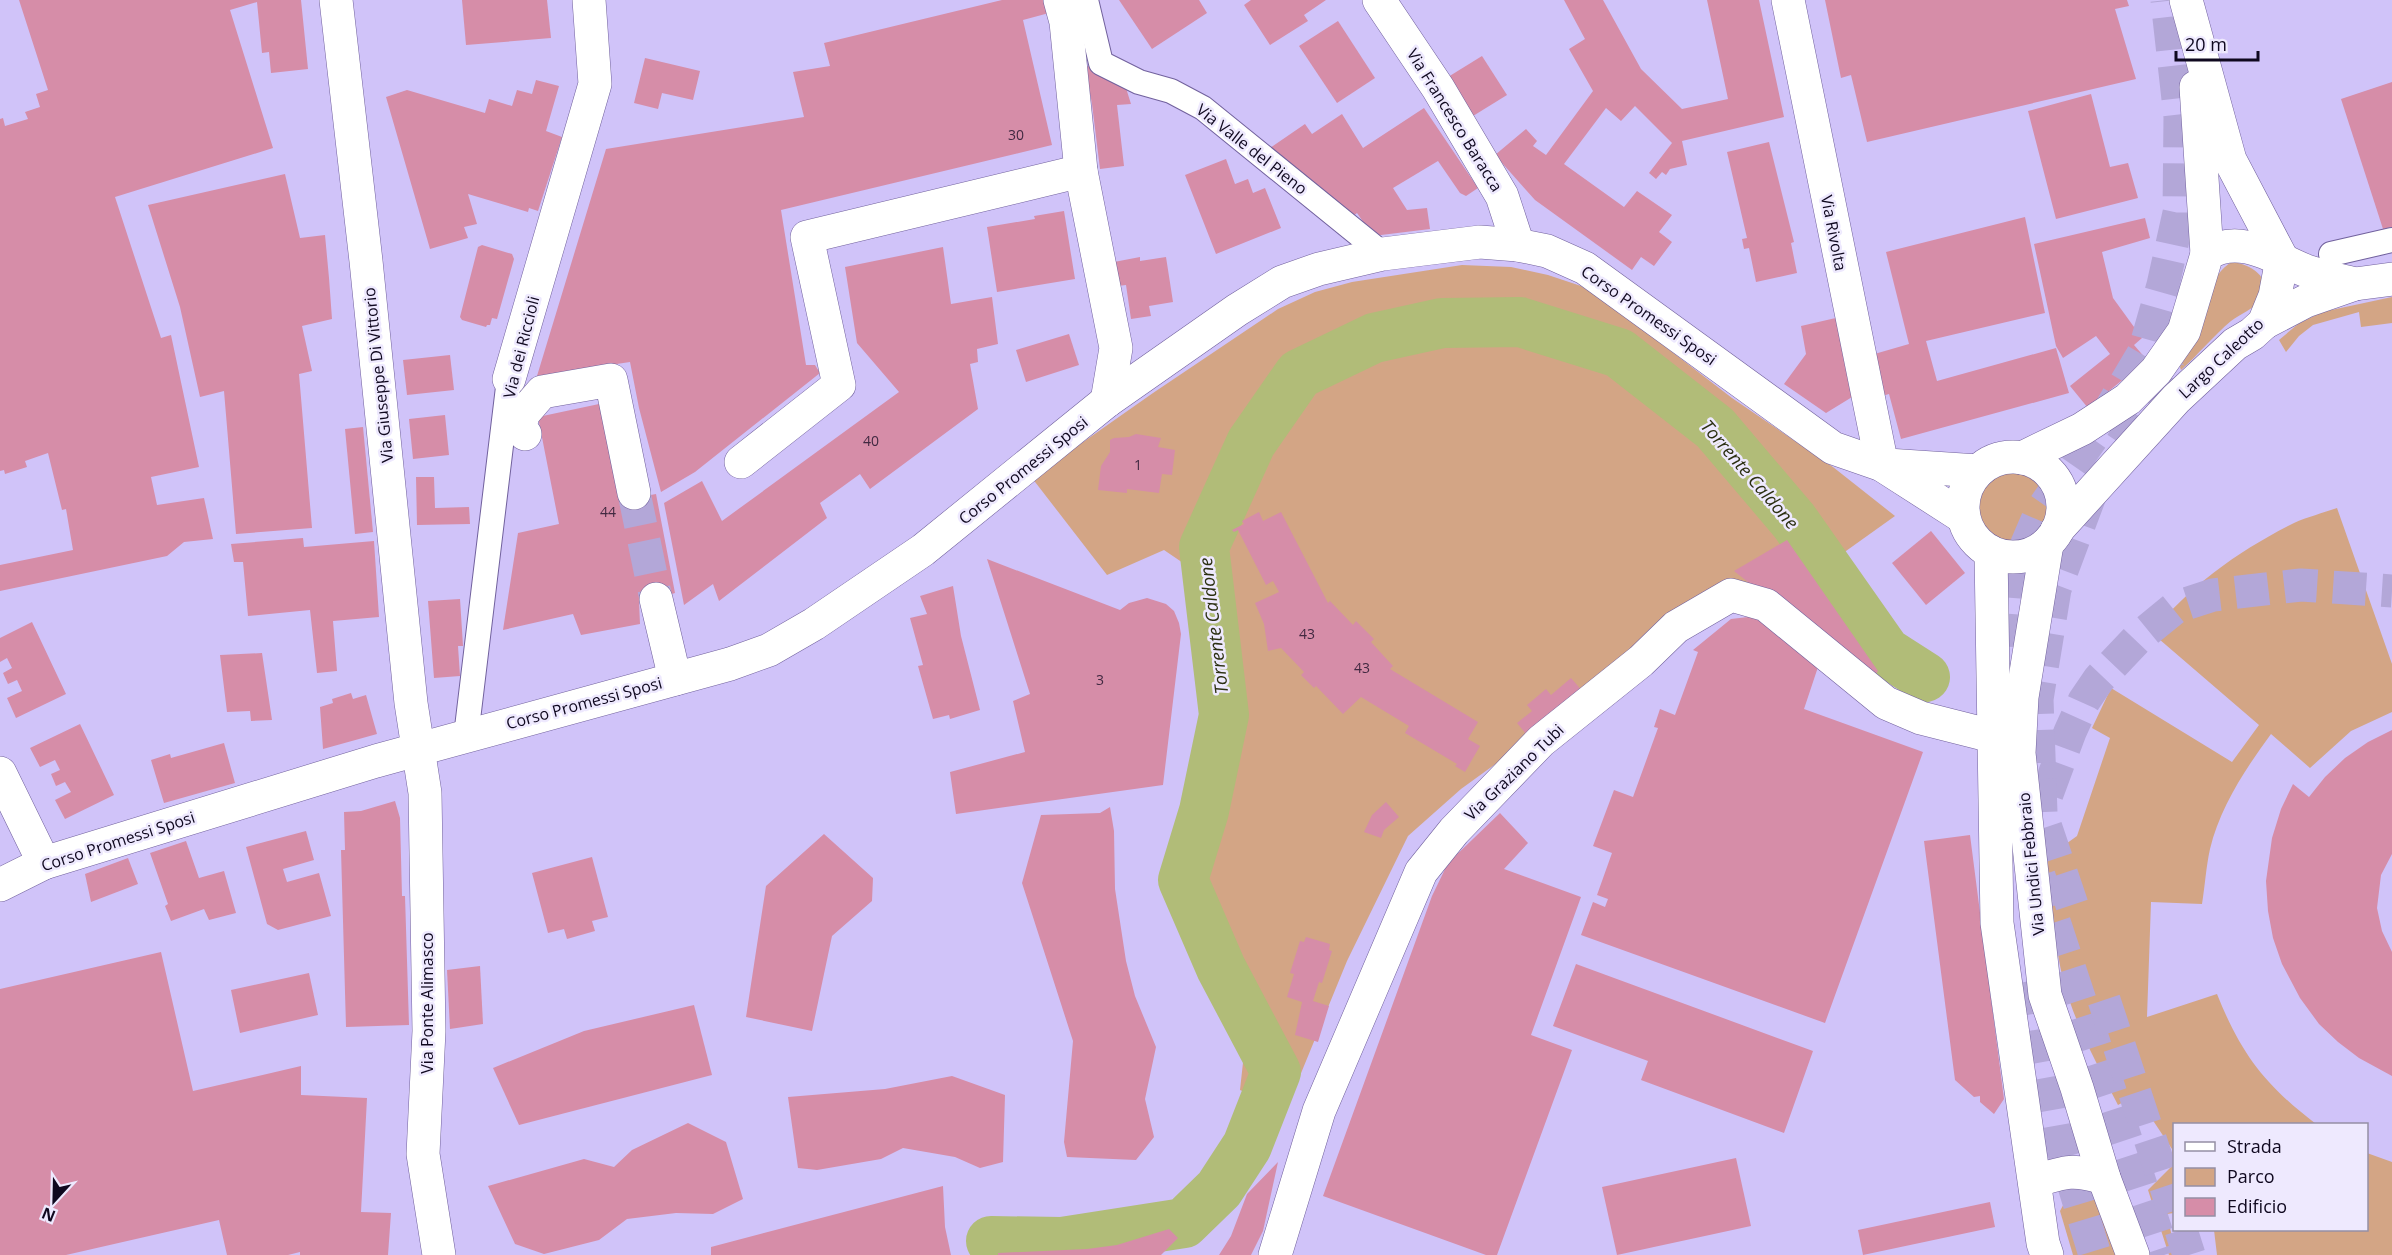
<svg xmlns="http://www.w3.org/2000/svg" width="2392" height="1255" viewBox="0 0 2392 1255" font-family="'Open Sans',sans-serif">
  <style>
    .green { fill: #d3a585 }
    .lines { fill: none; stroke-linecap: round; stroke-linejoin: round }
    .river { stroke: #b1bc78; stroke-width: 50 }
    .building { fill: #d68da8 }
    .minor-tunnel { stroke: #b3a7d8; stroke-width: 33; stroke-dasharray: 33 16; stroke-linecap: butt }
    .trunk-tunnel { stroke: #b3a7d8; stroke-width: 33; stroke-dasharray: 33 16; stroke-linecap: butt }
    .pedestrian-casing { stroke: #71619d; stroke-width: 26 }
    .minor-casing { stroke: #71619d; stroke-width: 34 }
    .tertiary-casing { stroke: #71619d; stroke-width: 34 }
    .pedestrian { stroke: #fff; stroke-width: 24 }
    .minor { stroke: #fff; stroke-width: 33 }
    .tertiary { stroke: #fff; stroke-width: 33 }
    .labels { text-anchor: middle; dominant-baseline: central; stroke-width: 5; stroke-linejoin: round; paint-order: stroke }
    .number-label { font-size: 14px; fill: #412941 }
    .street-label { font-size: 16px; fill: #0f081f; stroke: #eee9fe }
    .water-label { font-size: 18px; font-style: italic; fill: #2c3012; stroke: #eee9fe }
  </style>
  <rect width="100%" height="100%" fill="#d0c3f9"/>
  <!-- green -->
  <g class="green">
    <path d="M2232,262C2250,264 2273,277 2261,298C2255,309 2240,314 2231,321C2213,336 2198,355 2181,370L2180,367C2187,355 2196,342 2201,329C2208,306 2209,274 2232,262Z"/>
    <path d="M1462,265L1511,267L1548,275L1581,286L1615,308L1732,398L1833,467L1895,516L1825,566L1745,597L1530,739L1461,789L1408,836L1347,961L1297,1083L1276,1106L1240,1090L1246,1035L1197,936L1179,904L1174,867L1178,851L1204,811L1224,715L1214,631L1189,567L1164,550L1107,575L1032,478L1153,393L1278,309L1315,292L1352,282Z"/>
    <path d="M2392,297V323L2361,327L2359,312L2313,325L2299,336L2286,352L2279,340L2298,324L2322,312Z"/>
    <circle cx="2011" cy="503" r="39"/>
    <path d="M2337,508L2392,664V712L2351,731L2310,768L2271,734C2246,768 2220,807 2210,849C2206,867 2205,886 2202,904L2151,902L2147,1017L2217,994C2241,1054 2265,1085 2316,1124H2174V1213L2167,1214L2176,1255H2169L2148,1190L2173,1165L2172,1149L2136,1095L2118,1105C2094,1058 2068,1012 2059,960C2053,930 2052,899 2046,868L2049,856L2077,836L2110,738L2092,728L2111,688L2232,762L2259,725L2152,633C2189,586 2240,550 2294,523C2307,517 2323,513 2337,508Z"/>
    <path d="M2367,1153L2392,1162V1255H2217L2214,1230H2366Z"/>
    <path d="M2079,1192L2093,1194L2120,1255H2073L2060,1211L2067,1198Z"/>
  </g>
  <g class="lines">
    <!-- river -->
    <path class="river" d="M991,1241L1062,1242L1184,1223L1219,1189L1247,1146L1276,1072L1221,968L1183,880L1204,811L1224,715L1204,547L1251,443L1299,374L1374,338L1442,323L1520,322L1619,353L1715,428L1794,521L1886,652L1925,677"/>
  </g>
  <!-- building -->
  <g class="building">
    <path d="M19,0H301L308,69L271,73L269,52L262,53L257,2L230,10L273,148L115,197L161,338L171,335L199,467L151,477L157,505L204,498L213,539L184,542L167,556L0,591V565L73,550L66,509L62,510L48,453L25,461L27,467L5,474L4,470L0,471V119L3,118L5,126L28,119L25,112L40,107L36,94L48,90Z"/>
    <path d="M462,0H547L551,38L466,45Z"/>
    <path d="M1002,0H1046L1049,13L1023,20L1052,145L781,210L806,365H815L820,373L695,472L661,492L639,408L630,362L537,376L606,149L804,117L793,72L830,66L824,43Z"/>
    <path d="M1119,0H1199L1207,13L1152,49Z"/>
    <path d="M1251,0H1326L1304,15L1308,21L1270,45L1244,5Z"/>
    <path d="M1564,0H1603L1641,69L1682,109L1728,99L1707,0H1759L1784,117L1682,141L1687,165L1670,169L1666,175L1662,172L1656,179L1649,173L1672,143L1635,106L1621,121L1606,108L1564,164L1624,207L1637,191L1672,215L1659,232L1672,242L1654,266L1641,257L1632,270L1535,200L1495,155L1526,129L1537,141L1533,146L1546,155L1593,91L1569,49L1585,39Z"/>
    <path d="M1825,0H2127L2129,6L2115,9L2136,79L1867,142L1851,75L1841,78Z"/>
    <path d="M1338,21L1375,78L1337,103L1299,46Z"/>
    <path d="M1482,56L1507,95L1473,116L1448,77Z"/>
    <path d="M645,58L700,71L693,100L662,93L658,109L634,103Z"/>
    <path d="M1093,65L1126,88L1131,104L1117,105L1124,166L1100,169L1092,104L1085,67Z"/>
    <path d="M536,80L559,86L546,131L562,137L538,211L529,208L528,212L468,194L477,224L464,227L468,238L430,249L386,97L407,90L485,113L489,99L512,106L517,90L532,94Z"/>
    <path d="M2392,82V227L2383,229L2341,99Z"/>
    <path d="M2091,94L2110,167L2128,163L2138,198L2056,219L2028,111Z"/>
    <path d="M1424,108L1478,188L1466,196L1460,193L1438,161L1393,188L1407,210L1427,208L1430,229L1373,236L1357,213L1352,217L1270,148L1305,124L1312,134L1342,114L1363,148Z"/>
    <path d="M1769,142L1794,242L1791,243L1797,273L1756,282L1749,248L1744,249L1742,239L1747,238L1727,152Z"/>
    <path d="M1226,159L1235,184L1248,179L1253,193L1265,188L1281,228L1216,254L1185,175Z"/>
    <path d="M285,174L300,238L325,235L329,278L332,319L302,326L312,371L299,374L312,528L236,534L224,391L200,397L180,307L148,205Z"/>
    <path d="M1064,211L1075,279L997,292L987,227L1035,219L1034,216Z"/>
    <path d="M2025,217L2045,313L1926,341L1937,381L2056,348L2069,393L1901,439L1889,394L1882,396L1871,355L1909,344L1886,252Z"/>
    <path d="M2145,218L2150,238L2102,252L2113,298L2142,338L2134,345L2147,360L2088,408L2070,386L2110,354L2096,336L2063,358L2056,346L2034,244Z"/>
    <path d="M482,245L512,254L514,259L497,319L492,318L490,325H487L486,327L462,320L460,317L478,247Z"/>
    <path d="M943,247L951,304L992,297L998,344L977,349L978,362L970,364L978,409L870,489L860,474L820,503L827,518L719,601L713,584L684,605L664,503L702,481L722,521L899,392L857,343L845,267Z"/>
    <path d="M1140,257V261L1166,257L1173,302L1149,306L1151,316L1131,319L1126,285L1118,286L1114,262Z"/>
    <path d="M1840,317L1857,394L1826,413L1784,384L1806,354L1801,326Z"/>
    <path d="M1069,334L1079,365L1026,382L1016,350Z"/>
    <path d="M450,355L454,390L407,395L403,360Z"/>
    <path d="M599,404L635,498L656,494L675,593L656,599L639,601L640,624L581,635L573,614L503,630L518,533L559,524L538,417Z"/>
    <path d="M445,415L449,455L413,459L409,419Z"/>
    <path d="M363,427L373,532L355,534L345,429Z"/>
    <path d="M1136,434L1161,438L1158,447L1175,450L1172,475L1162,474L1159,493L1127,489V493L1098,490L1101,466L1110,452V440L1114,438L1129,437Z"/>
    <path d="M416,477H434L435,508L469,507L470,524L417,525Z"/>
    <path d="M1259,512L1263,521L1281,512L1328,603L1330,601L1353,625L1356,621L1374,639L1371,642L1393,666L1390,669L1478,722L1468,739L1480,746L1465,772L1455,766L1457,764L1405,733L1409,726L1361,697L1343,714L1316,686L1314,688L1301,675L1304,672L1281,648L1268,651L1264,624L1255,603L1279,592L1273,581L1266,585L1238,530L1234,532L1232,530L1244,524L1242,521Z"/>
    <path d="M1931,531L1965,573L1926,605L1892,563Z"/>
    <path d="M303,538L304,547L374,541L379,617L333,621L337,671L317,673L310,610L248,616L243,562H234L231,544Z"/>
    <path d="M1787,540L1878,671L1871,679L1734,571Z"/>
    <path d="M987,559L1120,610L1129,603L1147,598L1166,604L1174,611L1179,623L1181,634L1163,785L956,814L950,772L1025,752L1013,701L1030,694Z"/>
    <path d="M953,586L961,636L980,710L950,719L949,715L933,719L918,666L923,665L910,618L927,614L920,596Z"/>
    <path d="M460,599L463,646H458L460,676L434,678L428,601Z"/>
    <path d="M1748,617L1756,618L1819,664L1804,709L1923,752L1825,1023L1581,935L1593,902L1605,907L1608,899L1597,895L1612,853L1593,846L1614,790L1633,797L1658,728L1654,727L1660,709L1675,715L1698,652L1693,650L1731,619Z"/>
    <path d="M32,622L66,694L16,718L7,698L22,691L17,680L8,684L3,673L12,668L7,658L0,662V638Z"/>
    <path d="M262,653L272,720L251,721L250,711L227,712L220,655Z"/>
    <path d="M1571,678L1584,693L1530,739L1517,723L1532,711L1527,705L1546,689L1551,695Z"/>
    <path d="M351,693L353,699L366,695L377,734L323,749L320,707L333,703L332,699Z"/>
    <path d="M80,724L114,795L65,819L55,800L71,792L65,782L56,786L51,774L60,770L55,760L40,767L30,748Z"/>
    <path d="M2392,730V854L2381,875L2377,908L2382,931L2392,952V1076L2359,1058L2338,1042L2319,1024L2300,998L2282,964L2273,938L2268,911L2266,881L2272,838L2281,809L2293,784L2309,797L2325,777L2345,758L2368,742Z"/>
    <path d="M224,743L235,783L164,803L151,760L170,754L171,758Z"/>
    <path d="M395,801L400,818L402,896H405L409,1025L346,1027L341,850H345L344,812L361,811Z"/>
    <path d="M1386,802L1399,817L1384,830L1381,838L1364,832L1372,815Z"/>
    <path d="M1110,807L1114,831L1115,889L1126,961L1135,996L1156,1047L1145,1099L1154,1137L1136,1160L1067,1157L1064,1142L1073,1041L1022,883L1041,815L1100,813Z"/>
    <path d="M1500,813L1528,843L1504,869L1581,897L1531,1035L1572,1050L1497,1255H1486L1323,1196L1432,896L1448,863Z"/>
    <path d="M306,831L314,860L283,869L287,882L319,873L331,916L278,930L267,924L246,847Z"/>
    <path d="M824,834L873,878L872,901L832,936L812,1031L746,1017L766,886Z"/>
    <path d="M1970,835L2004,1099L1994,1114L1980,1102V1096L1974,1097L1955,1080L1924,841Z"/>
    <path d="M186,841L199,878L224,871L236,913L209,920L204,909L171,921L165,906L168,904L150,853Z"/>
    <path d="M592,857L608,917L592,921L595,931L567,939L564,929L548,933L532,873Z"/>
    <path d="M128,858L138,884L91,902L85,874Z"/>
    <path d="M1306,937L1330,944L1329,950L1332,951L1322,983L1319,982L1313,1001L1329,1006L1318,1042L1295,1035L1302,1002L1287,997L1294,974L1290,973L1300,941L1304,942Z"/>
    <path d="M161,952L193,1091L301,1066V1095L367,1098L361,1212L391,1213L388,1255H300V1252L288,1255H227L219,1220L66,1255H0V989Z"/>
    <path d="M1576,964L1813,1051L1784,1133L1641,1080L1648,1061L1553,1026Z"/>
    <path d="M480,966L483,1024L450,1029L447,970Z"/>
    <path d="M309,973L318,1015L240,1033L231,990Z"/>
    <path d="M694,1005L712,1075L519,1125L493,1068L584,1031Z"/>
    <path d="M952,1076L1005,1095L1003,1162L980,1168L955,1157L903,1148L881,1159L817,1170L798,1168L788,1097L885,1089Z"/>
    <path d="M688,1123L726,1142L743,1199L713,1214L676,1213L627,1219L599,1240L544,1254L515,1244L488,1186L584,1159L614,1167L632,1150Z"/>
    <path d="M1736,1158L1751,1226L1617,1255L1602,1187Z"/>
    <path d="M1278,1162L1263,1231L1251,1255H1219L1231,1236L1247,1194Z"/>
    <path d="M943,1186L945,1227L951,1255H711V1247Z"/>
    <path d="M1990,1202L1995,1227L1863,1255L1858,1230Z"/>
    <path d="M1169,1229L1178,1238L1161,1255H998V1253L1087,1249L1117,1245Z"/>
  </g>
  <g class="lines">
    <!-- minor-tunnel -->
    <path class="minor-tunnel" d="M634,493L656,599"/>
    <!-- trunk-tunnel -->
    <g class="trunk-tunnel">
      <path d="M2121,444L2149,403L2169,358"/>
      <path d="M2012,696L2011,670L2018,579L2026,546L2041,511L2101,425L2144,352L2163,285L2179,213L2180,117L2167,0"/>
      <path d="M2047,794L2070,732L2084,701L2099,679L2138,638L2176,607L2213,595L2301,585L2392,591"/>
      <path d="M2039,876L2164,1255"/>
      <path d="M2072,905L2041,813L2037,699L2055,589L2091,493"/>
      <path d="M2030,981L2057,1130L2095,1255"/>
      <path d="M2104,1000L2174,1211"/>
      <path d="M2181,1230L2189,1255"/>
    </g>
    <defs>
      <g id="pedestrian">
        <path d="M1086,0L1101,63L1139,82L1171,91L1203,108L1383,254"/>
        <path d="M2331,254L2392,240"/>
        <path d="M466,736L509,379"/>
      </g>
      <g id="minor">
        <path d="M336,0L366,261L411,703L425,793L429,1031L423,1154L439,1255"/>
        <path d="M1060,0L1066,22L1081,171L1116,348L1107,401"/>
        <path d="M1379,0L1438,88L1502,196L1518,245"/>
        <path d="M1788,0L1882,465"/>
        <path d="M509,379L595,84L589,0"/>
        <path d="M525,434L520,428L523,414L542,392L611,380L634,493"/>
        <path d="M741,462L839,385L807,237L1081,171"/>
        <path d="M656,599L675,679"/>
        <path d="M0,773L44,863"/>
        <path d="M1275,1255L1319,1111L1421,872L1454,831L1541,741L1641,661L1676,627L1731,595L1766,605L1886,703L1921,718L1992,736"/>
      </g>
      <g id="tertiary">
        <path d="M2186,0L2230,160L2282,259"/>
        <path d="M2196,87L2207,254"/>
        <path d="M2264,323L2306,301L2355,284L2392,279"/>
        <circle cx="2013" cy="507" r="50"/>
        <path d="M2022,458L2082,429L2128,399L2156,371L2184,331L2207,254C2241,232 2277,260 2309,272C2324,277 2340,280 2355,284"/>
        <path d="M1887,465L1978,471"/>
        <path d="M2057,530L2176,399L2235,344L2252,334L2264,323L2275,296L2282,259"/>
        <path d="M2047,544L2022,697L2019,753L2045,995L2077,1088L2104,1178L2133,1255"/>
        <path d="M1991,552L1997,923L2043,1243L2047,1255"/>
        <path d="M0,885L44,863L376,761L730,664L769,650L814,624L923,550L1107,401L1237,310L1282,282L1319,269L1383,254L1480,242L1518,245L1547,251L1585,268L1833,448L1882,465L1963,517"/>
        <path d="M2036,1181C2066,1171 2074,1169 2104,1178"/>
      </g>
    </defs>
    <!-- pedestrian casing -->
    <use href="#pedestrian" class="pedestrian-casing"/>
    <!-- minor casing -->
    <use href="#minor" class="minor-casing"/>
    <!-- tertiary casing -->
    <use href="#tertiary" class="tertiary-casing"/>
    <!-- pedestrian -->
    <use href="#pedestrian" class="pedestrian"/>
    <!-- minor -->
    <use href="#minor" class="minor"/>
    <!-- tertiary -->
    <use href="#tertiary" class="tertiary"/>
  </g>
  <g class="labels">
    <!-- number labels -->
    <g class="number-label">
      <text x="1016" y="134">30</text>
      <text x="871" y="440">40</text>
      <text x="1138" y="464">1</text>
      <text x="608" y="511">44</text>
      <text x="1307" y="633">43</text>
      <text x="1362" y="667">43</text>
      <text x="1100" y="679">3</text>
    </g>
    <!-- street labels -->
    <g class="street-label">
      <text transform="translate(1455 120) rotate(58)">Via Francesco Baracca</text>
      <text transform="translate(1252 149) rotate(38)">Via Valle del Pieno</text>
      <text transform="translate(1834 233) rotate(79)">Via Rivolta</text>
      <text transform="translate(1649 315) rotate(35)">Corso Promessi Sposi</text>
      <text transform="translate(521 347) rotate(-76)">Via dei Riccioli</text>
      <text transform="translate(2221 358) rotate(-43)">Largo Caleotto</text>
      <text transform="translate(378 375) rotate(-96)">Via Giuseppe Di Vittorio</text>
      <text transform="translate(1023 470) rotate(-39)">Corso Promessi Sposi</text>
      <text transform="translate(584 703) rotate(-15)">Corso Promessi Sposi</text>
      <text transform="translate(1514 772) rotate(-44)">Via Graziano Tubi</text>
      <text transform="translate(118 841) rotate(-18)">Corso Promessi Sposi</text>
      <text transform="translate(2031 864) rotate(-96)">Via Undici Febbraio</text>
      <text transform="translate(427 1003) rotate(-90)">Via Ponte Alimasco</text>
    </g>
    <!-- water labels -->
    <g class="water-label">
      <text transform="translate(1750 474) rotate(49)">Torrente Caldone</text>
      <text transform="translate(1213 626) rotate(-97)">Torrente Caldone</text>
    </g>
  </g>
  <!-- legend -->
  <rect x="2173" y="1123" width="195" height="108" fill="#eee9fe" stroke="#958fa5" stroke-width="1.5"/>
  <rect x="2185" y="1142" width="30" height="9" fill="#ffffff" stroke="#958fa5" stroke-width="1.5"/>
  <text x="2227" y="1153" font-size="18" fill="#0f081f">Strada</text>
  <rect x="2185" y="1168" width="30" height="18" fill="#d3a585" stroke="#958fa5" stroke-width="1.5"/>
  <text x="2227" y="1183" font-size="18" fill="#0f081f">Parco</text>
  <rect x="2185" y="1198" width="30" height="18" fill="#d68da8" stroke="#958fa5" stroke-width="1.5"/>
  <text x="2227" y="1213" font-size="18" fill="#0f081f">Edificio</text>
  <!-- north arrow -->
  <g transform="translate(54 1201) rotate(202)" stroke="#eee9fe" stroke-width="4.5" paint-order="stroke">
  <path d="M0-4.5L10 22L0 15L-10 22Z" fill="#0f081f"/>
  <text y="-9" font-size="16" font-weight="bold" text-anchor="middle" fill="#0f081f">N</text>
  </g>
  <!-- scale -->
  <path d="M2176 51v9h82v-9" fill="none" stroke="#0f081f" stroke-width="3"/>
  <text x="2185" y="51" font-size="18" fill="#0f081f" stroke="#eee9fe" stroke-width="4.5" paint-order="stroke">20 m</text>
</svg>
